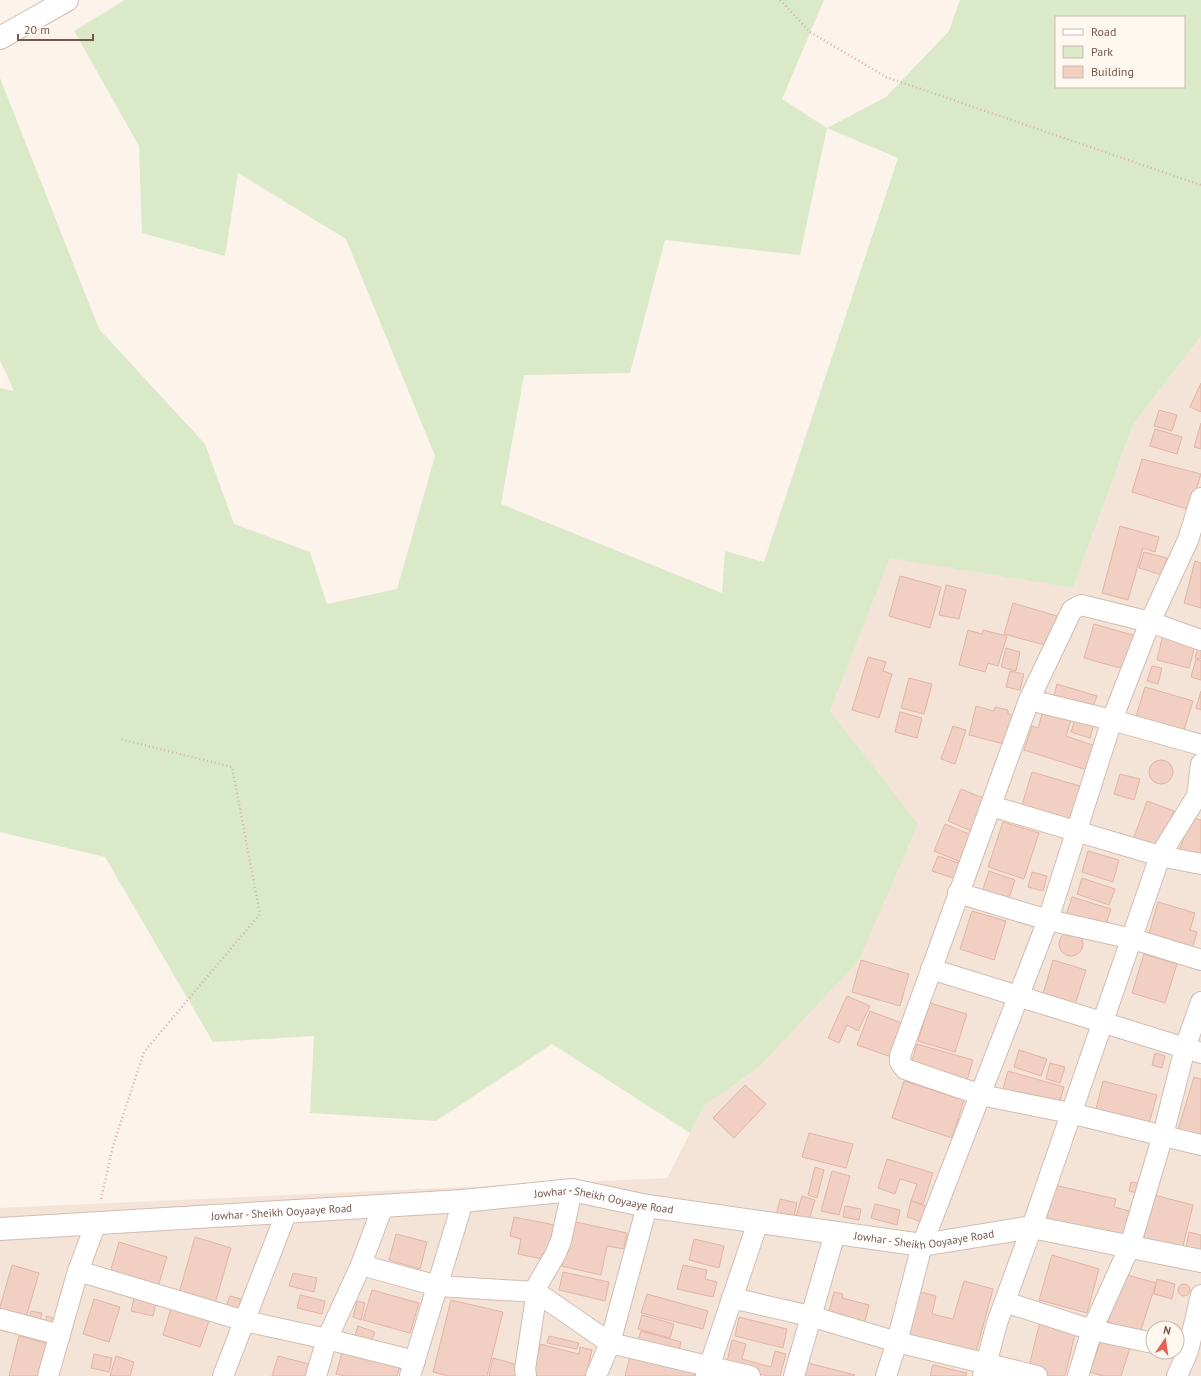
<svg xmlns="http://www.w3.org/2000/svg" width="1201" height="1376" viewBox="0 0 1201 1376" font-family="'PT Sans',sans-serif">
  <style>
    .residential { fill: #f4e4d8; fill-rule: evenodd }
    .green { fill: #daeac8; fill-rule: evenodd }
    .building { fill: #f1cfc2; stroke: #e3b4a3 }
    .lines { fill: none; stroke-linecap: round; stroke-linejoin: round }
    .minor-casing { stroke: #d1bcb2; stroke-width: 22 }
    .tertiary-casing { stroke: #d1bcb2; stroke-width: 24 }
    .path { stroke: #d7b2a5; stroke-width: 2.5; stroke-dasharray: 1 3; stroke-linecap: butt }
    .minor { stroke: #fff; stroke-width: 20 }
    .tertiary { stroke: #fff; stroke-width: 22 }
    .labels { text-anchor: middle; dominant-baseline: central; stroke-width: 3; stroke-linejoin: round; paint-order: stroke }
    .street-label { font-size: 11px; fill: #77574d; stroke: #fff8f1 }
  </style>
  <rect width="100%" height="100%" fill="#fcf3ea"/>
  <!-- residential -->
  <path class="residential" d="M1201,336V1376H0V1208L667,1178L704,1106L758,1068L917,824L830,711L890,557L1073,588L1133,425ZM1153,1328H1177V1352H1153Z"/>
  <!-- green -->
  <path class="green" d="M125,0H824L782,99L827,128L886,97L949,31L960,0H1201V336L1133,425L1073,588L890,558L830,711L918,824L859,960L758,1068L704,1106L690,1133L552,1044L436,1121L310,1113L314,1036L213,1042L105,857L0,832V388L14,391L0,360V78L99,329L205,444L234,524L310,552L327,604L397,589L435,456L346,239L238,173L225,256L142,233L139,146L74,31ZM1056,17H1184V87H1056ZM827,128L898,158L764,562L725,551L722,593L501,504L524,375L630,373L665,240L800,255Z"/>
  <!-- building -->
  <g class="building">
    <path d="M1201,383V412L1190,407Z"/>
    <path d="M1159,410L1177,415L1172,431L1154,426Z"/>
    <path d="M1201,423V449L1194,447Z"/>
    <path d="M1155,429L1182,437L1177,454L1150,446Z"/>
    <path d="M1142,459L1201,474L1190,510L1132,492Z"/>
    <path d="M1120,526L1159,537L1155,552L1143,548L1128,600L1102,593Z"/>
    <path d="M1144,552L1167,558L1162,575L1139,568Z"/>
    <path d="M1195,561L1201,563V608L1184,603Z"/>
    <path d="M900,576L941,587L930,628L889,616Z"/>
    <path d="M946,585L966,590L959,619L939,615Z"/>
    <path d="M1013,603L1057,616L1048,646L1004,634Z"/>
    <path d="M1094,624L1136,636L1127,670L1084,658Z"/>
    <path d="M968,630L982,634L983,630L1007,636L998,666L988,663L985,672L959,665Z"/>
    <path d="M1163,634L1196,642L1189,668L1157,660Z"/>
    <path d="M1199,645H1201V659L1195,658Z"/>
    <path d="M1006,648L1020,652L1016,671L1001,667Z"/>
    <path d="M868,657L886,662L883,671L892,674L879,718L852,710Z"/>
    <path d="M1196,659L1201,661V680L1191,677Z"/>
    <path d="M1152,666L1162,668L1158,684L1147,681Z"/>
    <path d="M1010,671L1024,674L1020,690L1006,687Z"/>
    <path d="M909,678L932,684L924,714L901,708Z"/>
    <path d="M1057,684L1097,696L1092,710L1053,699Z"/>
    <path d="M1145,687L1193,701L1183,733L1135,720Z"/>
    <path d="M1201,691V710L1196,708Z"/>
    <path d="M976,706L994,711L995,707L1008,710V714L1015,716L1008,745L969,735Z"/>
    <path d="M1043,711L1071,720L1066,736L1098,747L1090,771L1024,750L1032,726L1038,728Z"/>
    <path d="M900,712L922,718L917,738L895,732Z"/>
    <path d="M1075,719L1094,724L1090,738L1071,732Z"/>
    <path d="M953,726L966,730L955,764L941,759Z"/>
    <circle cx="1161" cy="772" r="12"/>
    <path d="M1032,772L1083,787L1073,820L1022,805Z"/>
    <path d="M1120,774L1140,779L1134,800L1114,794Z"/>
    <path d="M961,789L990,801L976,833L948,821Z"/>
    <path d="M1147,801L1174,811L1160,849L1133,840Z"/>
    <path d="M1190,817L1201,820V859L1179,852Z"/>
    <path d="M1003,822L1039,833L1024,879L988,867Z"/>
    <path d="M945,824L974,836L963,863L934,851Z"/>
    <path d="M1088,851L1119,860L1113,882L1082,872Z"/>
    <path d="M938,856L961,864L956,879L932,871Z"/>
    <path d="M989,871L1015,880L1008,901L982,892Z"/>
    <path d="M1032,872L1047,876L1043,891L1028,887Z"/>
    <path d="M1082,878L1115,889L1109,905L1077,894Z"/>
    <path d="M1072,897L1111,909L1105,928L1066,915Z"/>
    <path d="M1158,902L1195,913L1190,930L1197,932L1192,950L1148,937Z"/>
    <path d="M972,911L1006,921L994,960L960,949Z"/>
    <circle cx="1071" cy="944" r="12"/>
    <path d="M1144,954L1177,964L1165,1003L1132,993Z"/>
    <path d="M861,960L909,974L900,1006L852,992Z"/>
    <path d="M1053,960L1086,970L1073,1011L1041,1001Z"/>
    <path d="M847,996L870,1006L858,1031L847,1025L839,1043L828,1038Z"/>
    <path d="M930,1003L967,1014L955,1052L918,1041Z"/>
    <path d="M870,1011L902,1023L894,1058L857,1045Z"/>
    <path d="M917,1044L973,1060L966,1084L910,1067Z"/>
    <path d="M1019,1050L1047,1059L1041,1076L1014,1067Z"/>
    <path d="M1155,1053L1165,1056L1162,1068L1152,1065Z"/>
    <path d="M1050,1063L1065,1067L1060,1083L1046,1079Z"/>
    <path d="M1008,1071L1064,1087L1058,1108L1002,1092Z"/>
    <path d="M1194,1077L1201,1079V1140L1177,1133Z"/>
    <path d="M904,1081L964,1100L952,1138L892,1118Z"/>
    <path d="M1103,1081L1157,1095L1148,1127L1095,1113Z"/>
    <path d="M745,1085L766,1104L734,1138L713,1118Z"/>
    <path d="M809,1133L853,1144L846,1168L802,1157Z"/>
    <path d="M887,1159L933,1173L923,1204L911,1201L917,1184L900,1179L895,1194L878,1188Z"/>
    <path d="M815,1167L824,1170L817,1198L808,1195Z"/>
    <path d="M832,1171L850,1176L839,1215L821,1211Z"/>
    <path d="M1131,1182L1143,1184L1140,1194L1129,1191Z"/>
    <path d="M1054,1185L1116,1199L1114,1207L1133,1212L1126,1242L1045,1224Z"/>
    <path d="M1154,1195L1193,1205L1182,1250L1143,1241Z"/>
    <path d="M802,1196L815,1200L809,1220L796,1216Z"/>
    <path d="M780,1199L797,1203L793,1220L776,1216Z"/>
    <path d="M911,1201L926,1206L922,1222L907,1217Z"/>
    <path d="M875,1204L900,1210L897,1225L871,1218Z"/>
    <path d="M845,1206L861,1209L859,1220L843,1217Z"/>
    <path d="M514,1217L555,1225L547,1260L518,1254L521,1239L510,1236Z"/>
    <path d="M571,1221L627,1233L624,1249L607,1246L601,1275L561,1266Z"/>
    <path d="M1189,1232L1201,1235V1250L1186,1247Z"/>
    <path d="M396,1234L427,1242L420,1269L389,1260Z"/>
    <path d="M195,1237L231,1248L214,1307L178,1297Z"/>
    <path d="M694,1239L724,1246L719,1268L689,1260Z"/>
    <path d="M119,1242L167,1257L157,1290L109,1276Z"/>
    <path d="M1052,1255L1099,1269L1087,1313L1039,1300Z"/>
    <path d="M12,1265L39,1273L25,1321L0,1314V1307Z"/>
    <path d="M683,1265L707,1270L705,1279L717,1282L713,1297L677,1289Z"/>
    <path d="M563,1272L609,1282L605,1301L559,1290Z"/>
    <path d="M293,1273L317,1278L314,1292L289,1286Z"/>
    <path d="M1124,1274L1156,1283L1140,1333L1108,1322Z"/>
    <path d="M1157,1279L1175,1284L1172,1299L1154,1294Z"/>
    <path d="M964,1281L993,1289L975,1356L905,1338L917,1291L936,1296L932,1314L953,1319Z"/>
    <circle cx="1184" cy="1290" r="6"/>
    <path d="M372,1290L419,1303L410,1333L363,1320Z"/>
    <path d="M834,1292L843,1294L842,1298L869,1305L863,1329L827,1319Z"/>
    <path d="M647,1294L708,1311L703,1329L641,1313Z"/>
    <path d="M300,1295L325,1301L322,1314L297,1308Z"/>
    <path d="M230,1296L241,1299L237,1313L225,1309Z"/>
    <path d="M134,1298L156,1303L153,1316L131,1311Z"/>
    <path d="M94,1299L120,1307L109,1342L83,1334Z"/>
    <path d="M451,1300L503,1312L487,1376H448L433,1372Z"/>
    <path d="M357,1301L365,1303L361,1320L353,1317Z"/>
    <path d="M172,1305L210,1318L200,1347L163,1335Z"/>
    <path d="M31,1311L42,1313L39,1325L28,1322Z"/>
    <path d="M642,1315L674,1324L670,1338L638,1329Z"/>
    <path d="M47,1316L58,1320L55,1331L43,1328Z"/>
    <path d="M739,1317L787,1329L783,1348L735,1336Z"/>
    <path d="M1040,1321L1076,1330L1065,1376H1049L1028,1371Z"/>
    <path d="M358,1326L375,1332L370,1344L354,1339Z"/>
    <path d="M641,1331L681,1342L678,1355L637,1344Z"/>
    <path d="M19,1336L47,1343L38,1376H9Z"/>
    <path d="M549,1336L579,1343L577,1349L547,1343Z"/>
    <path d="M732,1340L746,1344L742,1359L771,1367L775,1351L786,1354L780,1376H768L726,1366Z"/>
    <path d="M1101,1340L1130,1348L1121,1376H1103L1090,1372Z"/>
    <path d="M540,1344L579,1354L580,1347L592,1350L586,1376H532Z"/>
    <path d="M343,1349L400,1366L397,1376H345L336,1374Z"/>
    <path d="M94,1354L112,1358L109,1372L91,1368Z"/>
    <path d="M116,1356L134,1362L130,1376H110Z"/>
    <path d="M278,1356L313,1365L310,1376H272Z"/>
    <path d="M630,1356L695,1373L694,1376H625Z"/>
    <path d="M493,1358L518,1365L515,1376H489Z"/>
    <path d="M808,1363L855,1375L854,1376H804Z"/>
    <path d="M933,1365L967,1373L966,1376H930Z"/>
  </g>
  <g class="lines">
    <defs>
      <g id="minor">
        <path d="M1201,640L1150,622L1081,605L1072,610L1029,700L900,1056V1062L905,1069L981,1095L1070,1113L1201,1145"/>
        <path d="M1029,700L1112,720L1201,745"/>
        <path d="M991,806L1160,856L1201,864"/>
        <path d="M958,893L1048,920L1133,939L1201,960"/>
        <path d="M931,969L1201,1053"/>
        <path d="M361,1265L438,1286L536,1292L610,1343L750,1376"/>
        <path d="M78,1271L245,1321L327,1339L415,1361"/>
        <path d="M732,1298L810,1316L897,1342L1037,1376"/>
        <path d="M1005,1302L1092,1330L1153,1343"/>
        <path d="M0,1319L60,1335"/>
        <path d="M48,1376L78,1271L96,1223"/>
        <path d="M223,1376L287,1211"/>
        <path d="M316,1376L327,1339L361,1265L383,1206"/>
        <path d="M410,1376L463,1201"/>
        <path d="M526,1376L525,1369L538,1284L555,1255L561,1241L572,1190"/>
        <path d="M596,1376L610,1343L647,1206"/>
        <path d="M706,1376L758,1222"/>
        <path d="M794,1376L835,1233"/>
        <path d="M886,1376L897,1342L922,1245L1048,920L1112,720L1150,622L1188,540L1201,498"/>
        <path d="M983,1376L997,1323L1032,1227L1160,856L1197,796L1201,764"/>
        <path d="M1078,1376L1092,1330L1130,1246L1163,1135L1185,1048L1201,1002"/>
        <path d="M1177,1376L1188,1351L1201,1295"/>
      </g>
      <g id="tertiary">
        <path d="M0,38L67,0"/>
        <path id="s1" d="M0,1229L463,1201L572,1190L647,1206L922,1245L1032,1227L1201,1261"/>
      </g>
    </defs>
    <!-- minor casing -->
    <use href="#minor" class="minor-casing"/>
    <!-- tertiary casing -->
    <use href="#tertiary" class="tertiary-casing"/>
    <!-- path -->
    <g class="path">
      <path d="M780,0L810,32L886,77L1201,185"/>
      <path d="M101,1199L113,1146L144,1052L260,914L232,767L120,739"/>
    </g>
    <!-- minor -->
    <use href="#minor" class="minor"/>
    <!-- tertiary -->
    <use href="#tertiary" class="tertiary"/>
  </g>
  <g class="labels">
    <!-- street labels -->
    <g class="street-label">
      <text stroke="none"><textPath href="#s1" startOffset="606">Jowhar - Sheikh Ooyaaye Road</textPath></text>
      <text stroke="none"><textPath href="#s1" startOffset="282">Jowhar - Sheikh Ooyaaye Road</textPath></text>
      <text stroke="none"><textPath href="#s1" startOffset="930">Jowhar - Sheikh Ooyaaye Road</textPath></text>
    </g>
  </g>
  <!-- legend -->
  <rect x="1055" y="16" width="130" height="72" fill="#fff8f1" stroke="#c9b8af"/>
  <rect x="1063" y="29" width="20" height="6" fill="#ffffff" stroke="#c9b8af"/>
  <text x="1091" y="36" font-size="12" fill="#77574d">Road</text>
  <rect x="1063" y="46" width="20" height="12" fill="#daeac8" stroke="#c9b8af"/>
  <text x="1091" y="56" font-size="12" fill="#77574d">Park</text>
  <rect x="1063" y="66" width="20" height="12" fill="#f1cfc2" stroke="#c9b8af"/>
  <text x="1091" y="76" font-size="12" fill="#77574d">Building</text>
  <!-- north arrow -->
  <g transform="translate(1165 1340) rotate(13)"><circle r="19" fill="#fff8f1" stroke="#c9b8af"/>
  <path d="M0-3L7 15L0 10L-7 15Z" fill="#e26353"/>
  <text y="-6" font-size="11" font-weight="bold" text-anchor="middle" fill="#77574d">N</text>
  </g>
  <!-- scale -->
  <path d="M18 34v6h75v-6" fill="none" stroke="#77574d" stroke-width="2"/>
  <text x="24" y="34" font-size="12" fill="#77574d" stroke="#fff8f1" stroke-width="3" paint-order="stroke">20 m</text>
</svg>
